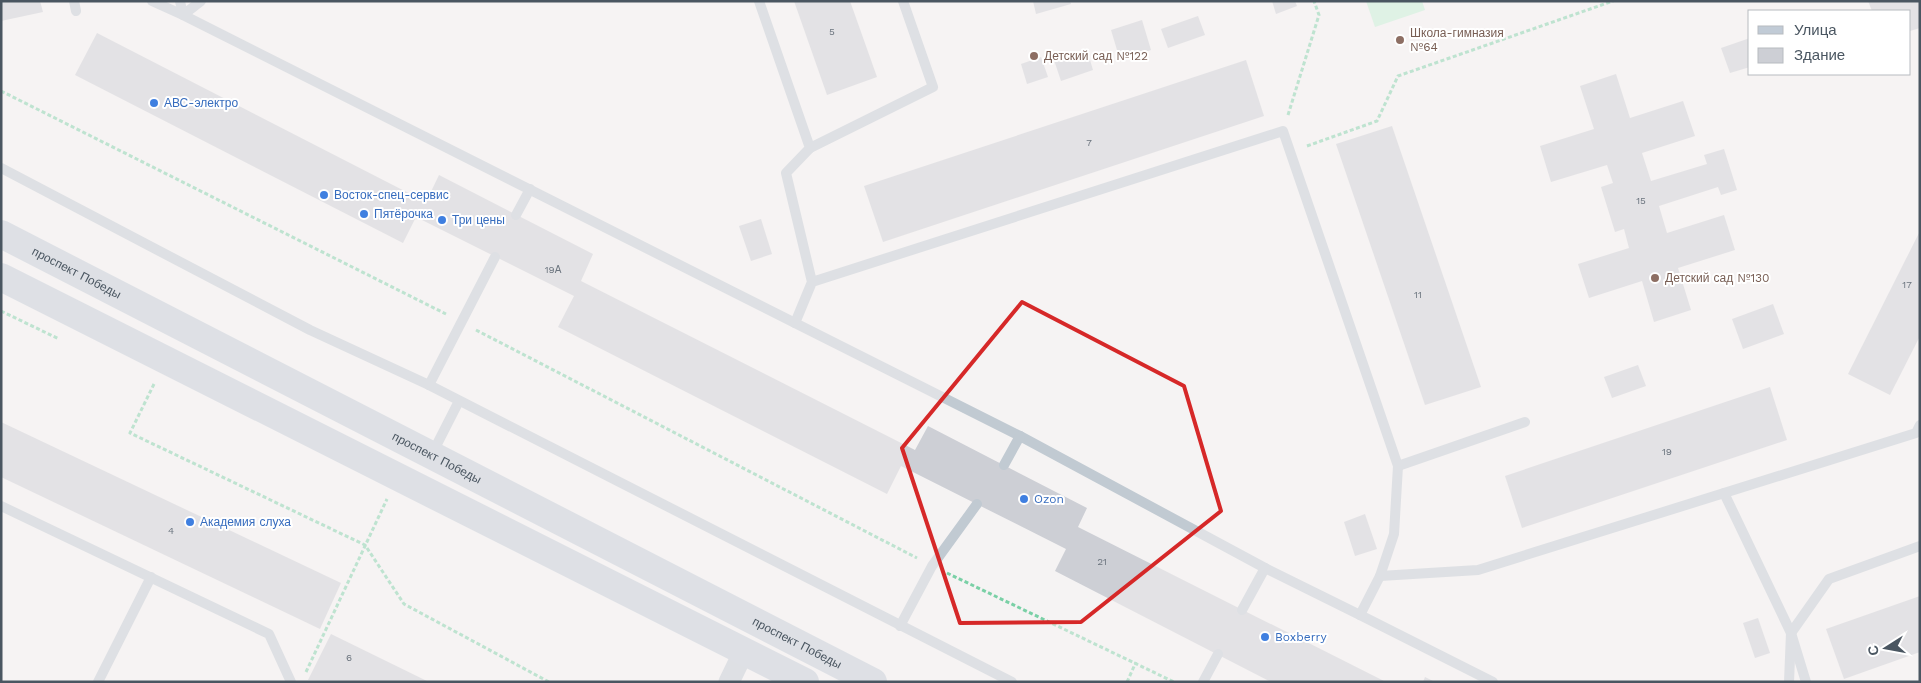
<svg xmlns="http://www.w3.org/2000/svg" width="1921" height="683" viewBox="0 0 1921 683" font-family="'Work Sans',sans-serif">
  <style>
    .green { fill: #c3f1d5 }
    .building { fill: #cdcfd5 }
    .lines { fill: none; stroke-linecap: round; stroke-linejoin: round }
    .path { stroke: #7ad0a6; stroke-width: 3; stroke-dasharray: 4 2.5; stroke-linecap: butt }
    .service { stroke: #c1cad2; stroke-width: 10 }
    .minor { stroke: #c1cad2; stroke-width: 21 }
    .secondary { stroke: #c1cbd6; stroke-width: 28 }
    .marked { fill: none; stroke: #d62828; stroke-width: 4; stroke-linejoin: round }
    .education-dot { fill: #8d6e63; stroke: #fff; stroke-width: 2 }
    .shop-dot { fill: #3f7fe0; stroke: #fff; stroke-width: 2 }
    .labels { text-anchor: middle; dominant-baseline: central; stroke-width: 4; stroke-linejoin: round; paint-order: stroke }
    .number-label { font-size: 10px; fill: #6b747e }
    .education-label { font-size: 12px; fill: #785e54; stroke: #fff; text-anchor: start }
    .shop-label { font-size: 12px; fill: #366cbe; stroke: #fff; text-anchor: start }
    .street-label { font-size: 12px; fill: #4a5661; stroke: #fff }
  </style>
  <rect width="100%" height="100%" fill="#f5f3f3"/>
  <!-- green -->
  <path class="green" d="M1366,1H1422L1425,10L1375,27Z"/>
  <!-- building -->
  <g class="building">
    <path d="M1,1H40L43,12L1,21Z"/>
    <path d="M794,1H850L877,77L827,95Z"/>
    <path d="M1033,1H1070L1071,4L1036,14Z"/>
    <path d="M1272,1H1295L1297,6L1276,14Z"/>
    <path d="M1868,1H1920V28L1910,31V11H1872Z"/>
    <path d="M1198,16L1205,35L1168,48L1161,29Z"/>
    <path d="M1142,20L1151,50L1120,60L1111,30Z"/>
    <path d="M97,33L426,202L439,175L593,254L581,281L915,450L928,426L1087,508L1078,527L1386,682H1271L1055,571L1066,549L901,466L887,494L558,327L574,296L416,217L403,243L75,75Z"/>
    <path d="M1750,38V67L1730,73L1721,48Z"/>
    <path d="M1087,50L1093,70L1061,81L1054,60Z"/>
    <path d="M1041,57L1048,77L1027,84L1021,64Z"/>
    <path d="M1246,60L1264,116L883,242L864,186Z"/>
    <path d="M1616,74L1630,118L1683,101L1695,136L1642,153L1651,181L1707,164L1704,155L1724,149L1737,190L1721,195L1718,187L1659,206L1667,233L1724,215L1735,250L1678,268L1691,310L1654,322L1642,281L1589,298L1578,264L1629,248L1624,229L1615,232L1601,187L1613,183L1607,165L1551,182L1540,146L1594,129L1580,86Z"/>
    <path d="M1392,126L1481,387L1425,405L1336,144Z"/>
    <path d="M761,219L772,254L751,261L739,226Z"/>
    <path d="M1920,231V336L1890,395L1848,374Z"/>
    <path d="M1773,304L1784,334L1743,349L1732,319Z"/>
    <path d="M1638,365L1646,386L1612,398L1604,377Z"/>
    <path d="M1770,387L1787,440L1522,528L1505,476Z"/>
    <path d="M1,422L341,583L320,629L1,477Z"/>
    <path d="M1365,514L1377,549L1355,556L1344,522Z"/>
    <path d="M1920,596V652L1844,679L1826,629Z"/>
    <path d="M1758,618L1770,653L1755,658L1743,623Z"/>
    <path d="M331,634L429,682L308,680Z"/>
    <path d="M1425,677L1435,682H1423Z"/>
  </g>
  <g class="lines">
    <!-- path -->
    <g class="path">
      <path d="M1,91L446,314"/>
      <path d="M1288,115L1319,15L1314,1"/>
      <path d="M1307,146L1377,121L1398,76L1613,1"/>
      <path d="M1,311L59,339"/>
      <path d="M476,330L917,558"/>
      <path d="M154,384L130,433L365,545L404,604L549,682"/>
      <path d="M947,573L1174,682"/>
      <path d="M306,672L387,499"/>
      <path d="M1127,682L1136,662"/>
    </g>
    <!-- service -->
    <g class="service">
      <path d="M74,1L76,11"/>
      <path d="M152,1L183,15L795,323"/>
      <path d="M180,1L183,15L201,1"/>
      <path d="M759,1L810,148L786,173L812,282L795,323L1020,436L1265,568L1360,615L1380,576L1394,534L1398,466L1283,131L812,282"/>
      <path d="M810,148L933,87L903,1"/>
      <path d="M1,168L310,330L429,385L1012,682"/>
      <path d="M516,215L530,189"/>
      <path d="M429,385L495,257"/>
      <path d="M432,454L459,401"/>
      <path d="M1004,465L1020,436"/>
      <path d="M1398,466L1525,422"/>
      <path d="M1724,493L1791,633L1806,682"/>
      <path d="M1,506L269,634L291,682"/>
      <path d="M1380,576L1478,570L1916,433L1920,425"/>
      <path d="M1242,610L1265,568"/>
      <path d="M1360,615L1493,682"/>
      <path d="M900,626L932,566L977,504"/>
      <path d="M98,682L151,577"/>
      <path d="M1203,682L1218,654"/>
      <path d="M1789,682L1791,633L1829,579L1920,546"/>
    </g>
    <!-- minor -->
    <path class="minor" d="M729,682L744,651"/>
    <!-- secondary -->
    <g class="secondary">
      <path id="s1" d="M1,234L873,682"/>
      <path d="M1,277L805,682"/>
    </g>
  </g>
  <!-- marked area -->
  <path d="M0 0H1921V683H0ZM1022,302L1184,386L1221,511L1081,622L960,623L902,448Z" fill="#f5f3f3" fill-opacity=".55" fill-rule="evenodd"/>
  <path class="marked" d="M1022,302L1184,386L1221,511L1081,622L960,623L902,448Z"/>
  <!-- markers -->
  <g class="education-dot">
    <circle cx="1400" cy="40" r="5"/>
    <circle cx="1034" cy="56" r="5"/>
    <circle cx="1655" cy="278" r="5"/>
  </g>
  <g class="shop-dot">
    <circle cx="154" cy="103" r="5"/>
    <circle cx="324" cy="195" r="5"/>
    <circle cx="364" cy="214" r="5"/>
    <circle cx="442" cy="220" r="5"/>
    <circle cx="1024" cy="499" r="5"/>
    <circle cx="190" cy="522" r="5"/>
    <circle cx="1265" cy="637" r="5"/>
  </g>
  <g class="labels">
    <!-- number labels -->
    <g class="number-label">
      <text x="832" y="31">5</text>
      <text x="1089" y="142">7</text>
      <text x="1641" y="200">15</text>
      <text x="553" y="269">19А</text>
      <text x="1907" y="284">17</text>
      <text x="1418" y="294">11</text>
      <text x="1667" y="451">19</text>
      <text x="171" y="530">4</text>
      <text x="1102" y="561">21</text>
      <text x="349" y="657">6</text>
    </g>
    <!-- education labels -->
    <g class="education-label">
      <text x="1410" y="33">Школа-гимназия<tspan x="1410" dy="14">№64</tspan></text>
      <text x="1044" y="56">Детский сад №122</text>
      <text x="1665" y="278">Детский сад №130</text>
    </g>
    <!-- shop labels -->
    <g class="shop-label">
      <text x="164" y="103">АВС-электро</text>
      <text x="334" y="195">Восток-спец-сервис</text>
      <text x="374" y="214">Пятёрочка</text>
      <text x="452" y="220">Три цены</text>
      <text x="1034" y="499">Ozon</text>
      <text x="200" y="522">Академия слуха</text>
      <text x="1275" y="637">Boxberry</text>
    </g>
    <!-- street labels -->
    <g class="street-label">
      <text stroke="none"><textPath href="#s1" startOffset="85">проспект Победы</textPath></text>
      <text stroke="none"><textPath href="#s1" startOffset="490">проспект Победы</textPath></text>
      <text stroke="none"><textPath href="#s1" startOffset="895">проспект Победы</textPath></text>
    </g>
  </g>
  <!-- border -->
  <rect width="1921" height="683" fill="none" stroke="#4a5661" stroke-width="5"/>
  <!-- legend -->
  <rect x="1748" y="10" width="162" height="65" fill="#ffffff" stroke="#b7bbc0"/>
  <rect x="1758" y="26" width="25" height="8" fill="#c1cbd6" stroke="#b7bbc0"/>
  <text x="1794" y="35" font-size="15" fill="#4a5661">Улица</text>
  <rect x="1758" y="48" width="25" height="15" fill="#cdcfd5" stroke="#b7bbc0"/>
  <text x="1794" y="60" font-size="15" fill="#4a5661">Здание</text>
  <!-- north arrow -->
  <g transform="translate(1886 648) rotate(259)" stroke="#ffffff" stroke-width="4" paint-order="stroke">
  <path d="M0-4L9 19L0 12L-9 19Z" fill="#4a5661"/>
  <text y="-8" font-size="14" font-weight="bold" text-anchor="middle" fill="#4a5661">С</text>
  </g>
</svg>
